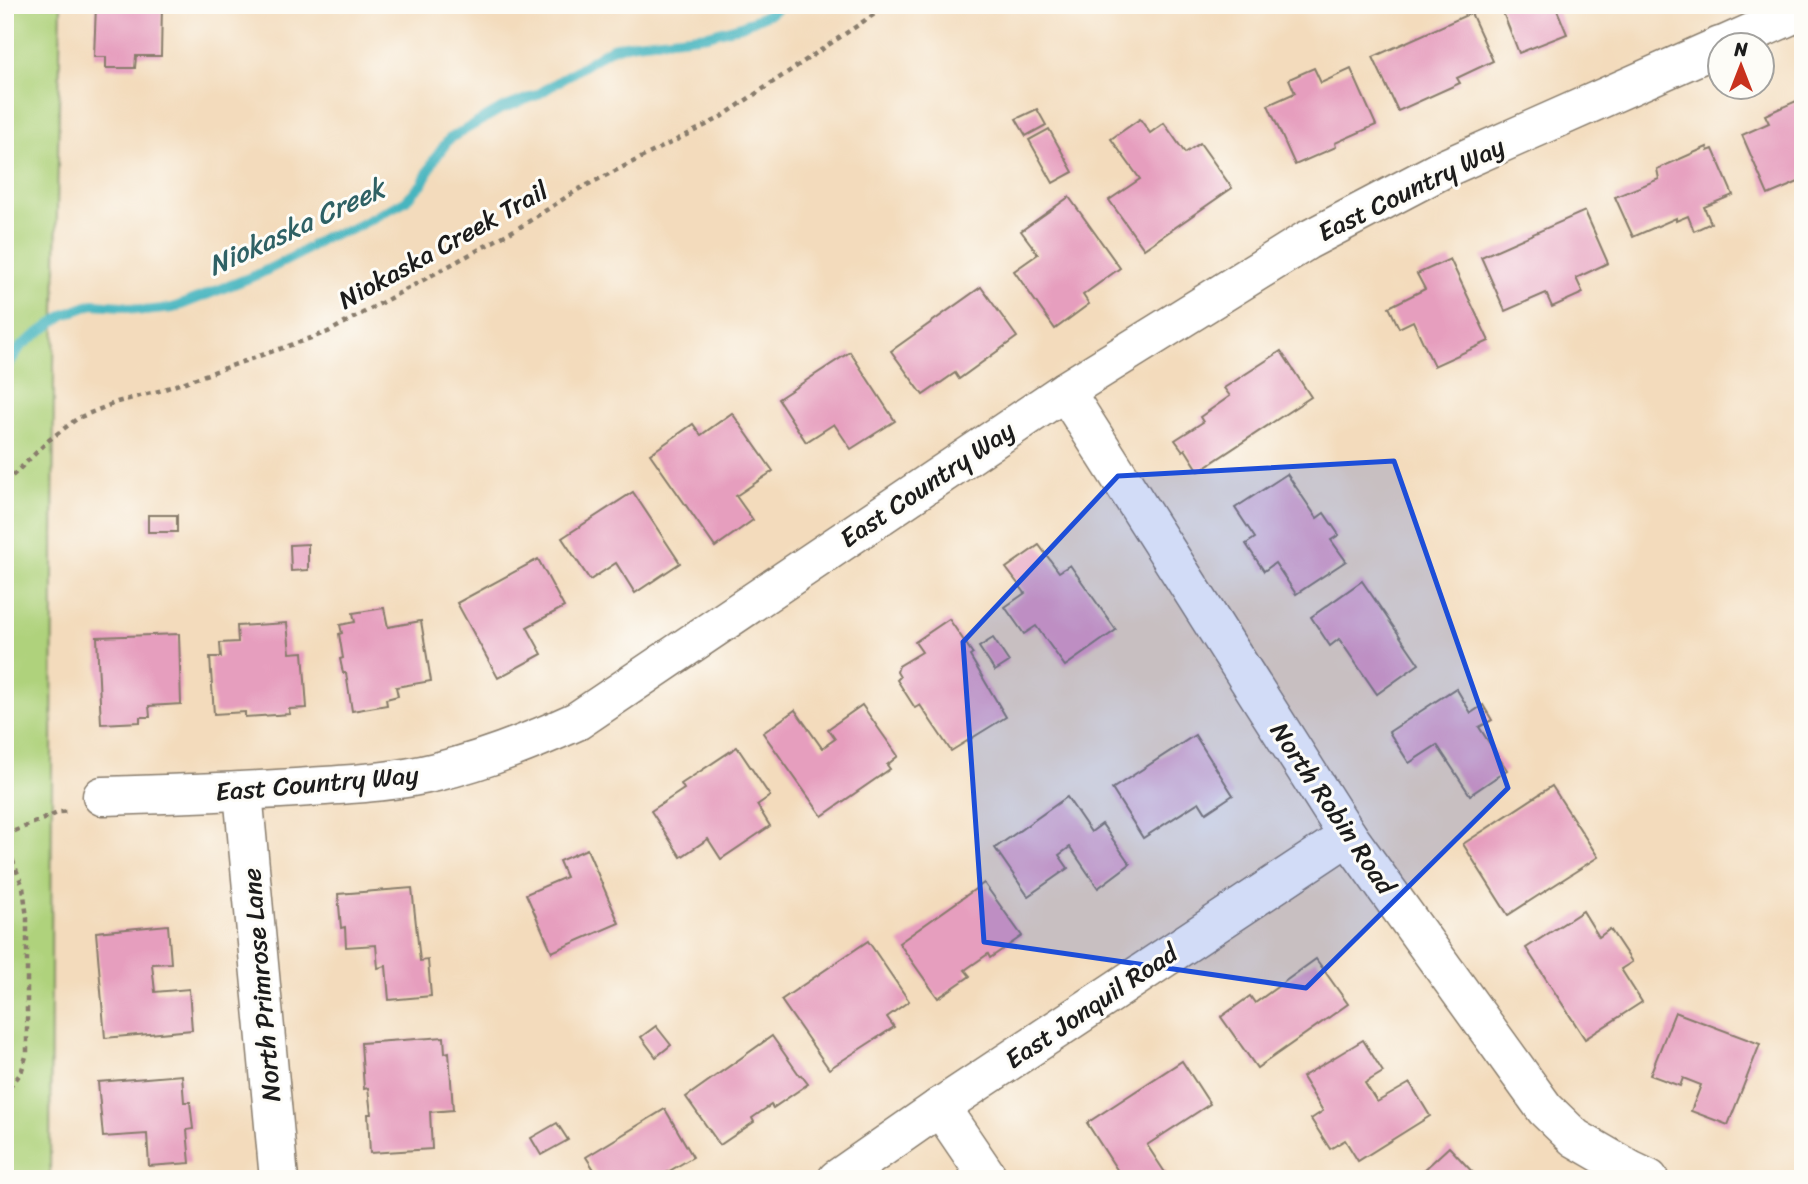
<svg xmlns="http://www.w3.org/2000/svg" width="1808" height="1184" viewBox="0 0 1808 1184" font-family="Sriracha,sans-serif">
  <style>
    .green { fill: #afd27b; stroke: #66774c; stroke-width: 2 }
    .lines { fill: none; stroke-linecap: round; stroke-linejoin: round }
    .stream { stroke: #46b5bf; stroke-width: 10 }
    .building { fill: #e69ebe }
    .minor-casing { stroke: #887c6c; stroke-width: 41 }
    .path { stroke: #887c6c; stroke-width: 4.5; stroke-dasharray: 5 5; stroke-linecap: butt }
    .minor { stroke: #fff; stroke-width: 38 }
    .marked { fill: #1d4ed8; fill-opacity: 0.2; stroke: #1d4ed8; stroke-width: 5; stroke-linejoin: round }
    .labels { text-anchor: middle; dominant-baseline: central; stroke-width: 6; stroke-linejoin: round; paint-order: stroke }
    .street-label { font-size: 26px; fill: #1c1c1c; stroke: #fdfcf7 }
    .water-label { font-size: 28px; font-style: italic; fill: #2f6165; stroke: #fdfcf7 }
  </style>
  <rect width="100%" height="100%" fill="#fdfcf7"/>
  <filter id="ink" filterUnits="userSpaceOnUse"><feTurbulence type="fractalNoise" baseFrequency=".0143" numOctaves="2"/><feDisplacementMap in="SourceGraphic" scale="14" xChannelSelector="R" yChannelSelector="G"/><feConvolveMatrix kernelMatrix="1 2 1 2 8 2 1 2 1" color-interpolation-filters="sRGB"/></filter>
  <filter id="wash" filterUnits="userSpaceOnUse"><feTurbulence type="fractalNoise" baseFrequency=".00686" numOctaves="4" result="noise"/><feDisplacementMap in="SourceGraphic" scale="28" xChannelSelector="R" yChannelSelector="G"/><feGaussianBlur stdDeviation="1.57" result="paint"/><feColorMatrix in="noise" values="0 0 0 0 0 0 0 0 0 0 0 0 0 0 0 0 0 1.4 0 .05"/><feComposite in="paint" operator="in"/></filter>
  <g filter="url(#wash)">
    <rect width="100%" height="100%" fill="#f3dbbc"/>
    <!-- green -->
    <path class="green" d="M5,5H61L54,367L50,1179H5Z"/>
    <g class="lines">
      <!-- stream -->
      <path class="stream" d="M5,370L21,346L64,315L93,304L122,306L144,311L173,308L259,274L299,254L325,237L350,230L405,201L422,184L434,160L449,139L501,109L537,95L612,48L635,43L708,35L741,26L773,12L781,5"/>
    </g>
    <g id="blocks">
      <!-- building -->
      <g class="building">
        <path d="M96,5H162L161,56H136L135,68H106V57H94Z"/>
        <path d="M1500,5H1555L1567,34L1519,53Z"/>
        <path d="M1471,13L1493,61L1457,78L1460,83L1398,111L1373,57Z"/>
        <path d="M1314,68L1321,83L1351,69L1376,125L1335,143L1336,147L1295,165L1268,105L1295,93L1289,79Z"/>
        <path d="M1803,98V180L1768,195L1742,135L1769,123L1765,115Z"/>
        <path d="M1037,109L1046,125L1026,136L1016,119Z"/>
        <path d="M1140,119L1150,133L1164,123L1185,153L1200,143L1232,188L1144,249L1109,200L1140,179L1111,139Z"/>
        <path d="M1049,129L1073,172L1053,183L1029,140Z"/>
        <path d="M1707,147L1708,151L1713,149L1733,195L1704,207L1711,223L1694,231L1688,216L1676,221V218L1633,237L1615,197L1659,179L1657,169Z"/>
        <path d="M1069,197L1120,268L1083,295L1089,304L1055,329L1014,271L1038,254L1021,231Z"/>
        <path d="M1585,211L1608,263L1576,278L1583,293L1552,307L1546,293L1505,311L1481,257Z"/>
        <path d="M1450,259L1489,341L1434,366L1413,321L1399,328L1389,307L1425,289L1417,274Z"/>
        <path d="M981,287L1017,337L959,379L955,373L923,395L891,351Z"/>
        <path d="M1281,351L1311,397L1199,471L1185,449L1183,451L1175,440L1203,422L1200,417L1230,396L1224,388Z"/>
        <path d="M850,352L895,421L851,449L834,424L806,442L778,399Z"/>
        <path d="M732,413L773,471L736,496L753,520L715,547L650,454L693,424L701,435Z"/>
        <path d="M1287,474L1317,518L1324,513L1339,535L1331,540L1346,561L1296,594L1275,563L1264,571L1246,544L1255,538L1235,508Z"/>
        <path d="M633,492L680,563L635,593L616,563L590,580L562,538Z"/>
        <rect x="148" y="515" width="29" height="17"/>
        <path d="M308,544V570L291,571L290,545Z"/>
        <path d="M1039,545L1059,572L1070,565L1116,630L1065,666L1036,626L1024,634L1005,607L1025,593L1006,568Z"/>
        <path d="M538,559L564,607L527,627L542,654L498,678L457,603Z"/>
        <path d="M1362,581L1419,664L1377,694L1339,639L1330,646L1311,617Z"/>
        <path d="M384,608L388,627L421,621L431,681L396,687L398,696L386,699L387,705L352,711L346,673H343L340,659L343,658L339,634L342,633L340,625L355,622L353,613Z"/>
        <path d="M949,619L973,654L970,656L1006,717L951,751L920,705L915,708L897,680L900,677L897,672L899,666L922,652L915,642Z"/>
        <path d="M287,623L290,653L303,652L307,708L289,709L290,714L245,717V712L214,714L210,657H221L220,643L238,642L237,626Z"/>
        <path d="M179,634L181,704L149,706L150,717H140V722L101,724L97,637Z"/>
        <path d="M993,638L1009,662L995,671L979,647Z"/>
        <path d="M1456,688L1471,713L1483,705L1492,720L1479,727L1507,770L1470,795L1437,745L1409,763L1389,732Z"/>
        <path d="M862,705L898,756L887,765L890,769L822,816L763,733L795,710L822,748L835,739L828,729Z"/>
        <path d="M1195,735L1233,795L1206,813L1199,802L1143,838L1112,789Z"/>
        <path d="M737,747L770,796L757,805L770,826L721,859L708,839L681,857L651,811L684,789L681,784Z"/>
        <path d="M1552,786L1598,857L1508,915L1463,844Z"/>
        <path d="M1067,797L1091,832L1102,824L1130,864L1098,888L1070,847L1059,855L1068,868L1028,896L995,848Z"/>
        <path d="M587,849L619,923L552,952L526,894L566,877L559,861Z"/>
        <path d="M984,883L1022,936L990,958L988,954L965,970L970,976L938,998L899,943Z"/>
        <path d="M412,888L420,961L428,960L431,996L389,1000L386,966L378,968L376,945L346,947L345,927L341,928L338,894Z"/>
        <path d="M1583,911L1599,937L1610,929L1632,962L1621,969L1642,1002L1585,1039L1526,948Z"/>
        <path d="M168,925L171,963L152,964L155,992L189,989L192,1030L105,1038L96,932Z"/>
        <path d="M868,941L909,1001L887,1017L894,1027L829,1069L781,1000Z"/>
        <path d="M1316,959L1348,1004L1257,1068L1221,1017L1250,996L1255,1003Z"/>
        <path d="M1675,1012L1760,1044L1728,1125L1691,1111L1701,1085L1683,1078L1680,1086L1650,1075Z"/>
        <path d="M656,1026L671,1045L656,1057L641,1037Z"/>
        <path d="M772,1036L800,1076L801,1075L808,1084L773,1108L771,1105L752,1118L754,1122L720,1145L686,1097Z"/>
        <path d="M444,1037L445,1053L449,1052L453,1110L430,1112L432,1149L370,1153L368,1114H371L368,1088L364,1089L361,1043Z"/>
        <path d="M1363,1040L1383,1072L1365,1083L1377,1102L1410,1083L1430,1116L1358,1161L1345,1140L1330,1149L1311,1119L1323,1111L1302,1077Z"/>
        <path d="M1182,1061L1210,1104L1147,1145L1168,1177L1123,1179L1087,1123Z"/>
        <path d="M182,1075L184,1102H190L193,1129L187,1130L190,1163L149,1166L147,1134L103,1137L98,1082Z"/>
        <path d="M665,1109L693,1157L656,1179H600L586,1157Z"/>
        <path d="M557,1123L568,1140L541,1155L531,1138Z"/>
        <path d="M1449,1147L1477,1177L1476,1179H1423L1427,1175L1423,1171Z"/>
      </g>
    </g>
  </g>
  <g filter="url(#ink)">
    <use href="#blocks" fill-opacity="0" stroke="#887c6c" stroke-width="2"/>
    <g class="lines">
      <defs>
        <g id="minor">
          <path d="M1722,46L1803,10"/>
          <path d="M1065,391L1348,836L1545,1109L1575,1138L1630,1170L1649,1179"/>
          <path d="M243,792L279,1179"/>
          <path d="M102,796C171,794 241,792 310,787C352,784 395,782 436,772C485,760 531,742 577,721L1065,391L1306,241L1441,170L1720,46"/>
          <path d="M940,1107L989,1179"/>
          <path d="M837,1179L940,1107L1348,836"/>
        </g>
      </defs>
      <!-- minor casing -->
      <use href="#minor" class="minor-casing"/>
      <!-- path -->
      <g class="path">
        <path d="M5,483L49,440L78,418L117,402L159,391L328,332L520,227L579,189L718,119L888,5"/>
        <path d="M5,835L60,812L70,811"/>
        <path d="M5,841L23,887L27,918V1053L21,1073L5,1093"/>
      </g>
      <!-- minor -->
      <use href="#minor" class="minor"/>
    </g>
  </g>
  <!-- marked area -->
  <path class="marked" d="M1394,461L1508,788L1306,988L984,942L963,642L1118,476Z"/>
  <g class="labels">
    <!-- street labels -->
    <g class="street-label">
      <text transform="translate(1411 189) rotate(-26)">East Country Way</text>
      <text transform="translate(443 245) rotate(-29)">Niokaska Creek Trail</text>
      <text transform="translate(927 484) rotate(-34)">East Country Way</text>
      <text transform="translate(317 783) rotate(-5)">East Country Way</text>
      <text transform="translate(1333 808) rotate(56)">North Robin Road</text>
      <text transform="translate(261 985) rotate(-95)">North Primrose Lane</text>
      <text transform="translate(1091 1006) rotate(-34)">East Jonquil Road</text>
    </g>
    <!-- water labels -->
    <g class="water-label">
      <text transform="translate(296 227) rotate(-25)">Niokaska Creek</text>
    </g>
  </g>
  <!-- margin -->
  <rect width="1808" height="1184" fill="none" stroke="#fdfcf7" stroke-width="28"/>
  <!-- north arrow -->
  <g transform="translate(1741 66)"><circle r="33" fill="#fdfcf7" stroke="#a3a29f" stroke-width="2"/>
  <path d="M0-5L12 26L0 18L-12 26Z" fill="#c8321e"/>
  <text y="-10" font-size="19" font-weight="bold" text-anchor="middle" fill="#1c1c1c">N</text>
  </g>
</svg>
